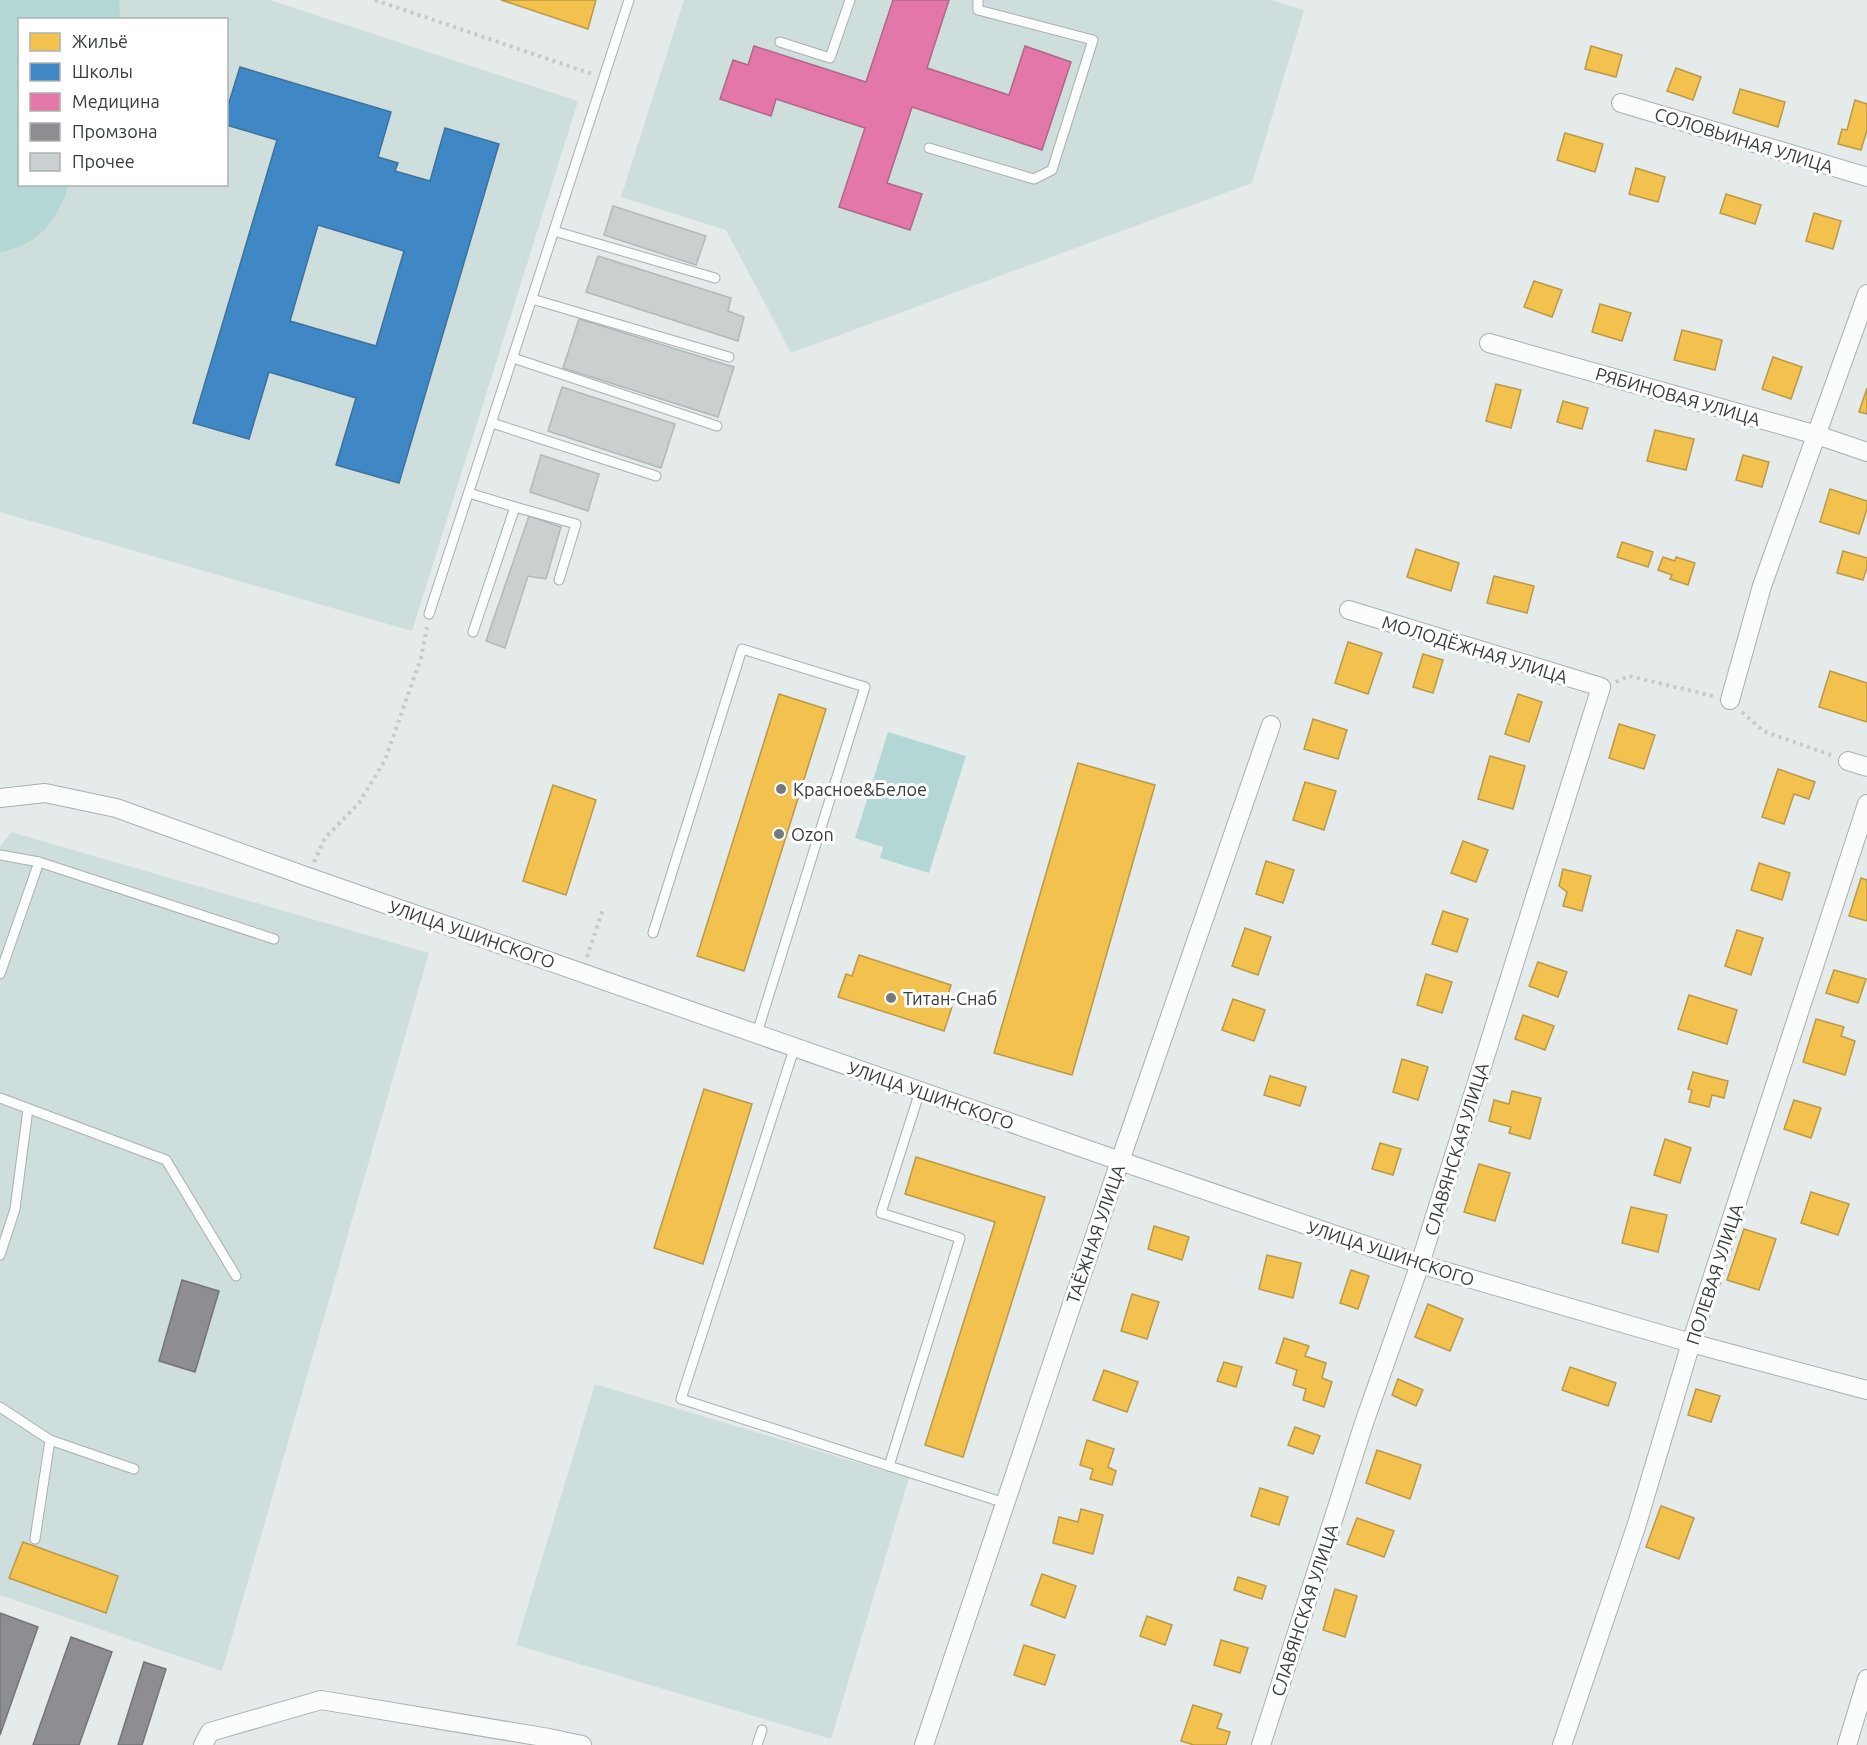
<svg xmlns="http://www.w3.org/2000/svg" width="1867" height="1745" viewBox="0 0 1867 1745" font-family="Ubuntu,sans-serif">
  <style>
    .built { fill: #cededd; fill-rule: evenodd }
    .green { fill: #b2d7d5 }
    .homes { fill: #f2c14e; stroke: #ba9949; stroke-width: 1.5 }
    .schools { fill: #3f88c5; stroke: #3d729c; stroke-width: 1.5; fill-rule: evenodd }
    .health { fill: #e377a8; stroke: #b06688; stroke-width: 1.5 }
    .industry { fill: #8d8d92; stroke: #747578; stroke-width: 1.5 }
    .building { fill: #cad0cf; stroke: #b3b8b8; stroke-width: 1.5 }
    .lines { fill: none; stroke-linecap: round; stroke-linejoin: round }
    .lane-casing { stroke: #aaafaf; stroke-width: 11 }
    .street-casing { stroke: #aaafaf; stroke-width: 20 }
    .path { stroke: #c7c9c9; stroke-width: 4; stroke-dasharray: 3 4.5; stroke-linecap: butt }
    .lane { stroke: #fbfcfc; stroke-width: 9 }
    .street { stroke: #fbfcfc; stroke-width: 18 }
    .poi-dot { fill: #747a7a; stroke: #fff; stroke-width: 2 }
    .labels { text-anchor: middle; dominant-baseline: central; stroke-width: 6; stroke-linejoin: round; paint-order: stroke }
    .street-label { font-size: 18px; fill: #383d3d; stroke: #fff }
    .poi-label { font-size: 18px; fill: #383d3d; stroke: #fff; text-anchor: start }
  </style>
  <rect width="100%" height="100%" fill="#e4ebea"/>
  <!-- built -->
  <g class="built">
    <path d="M0,0H270L578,101L412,631L0,512ZM20,20H226V184H20Z"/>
    <path d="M684,0H1271L1304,10L1252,183L791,353L726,230L621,197Z"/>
    <path d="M11,832L429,953L222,1671L0,1595V847Z"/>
    <path d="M595,1384L909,1478L831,1739L516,1645Z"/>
  </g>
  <!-- green -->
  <g class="green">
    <path d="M0,0H119L120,19L20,20V184L69,185C57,221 39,245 0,252Z"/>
    <path d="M888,732L966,756L929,873L880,858L883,847L855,838Z"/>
  </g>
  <!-- homes -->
  <g class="homes">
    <path d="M501,0H596L588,29Z"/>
    <path d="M1591,46L1622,55L1616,77L1585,69Z"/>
    <path d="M1676,68L1701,77L1693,100L1667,91Z"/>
    <path d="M1740,89L1785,102L1778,127L1733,113Z"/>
    <path d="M1855,100L1867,104V130L1861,150L1838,144L1842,129L1847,130Z"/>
    <path d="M1565,133L1603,144L1595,172L1557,160Z"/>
    <path d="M1636,168L1665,177L1658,202L1629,194Z"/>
    <path d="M1726,194L1761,205L1755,224L1720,213Z"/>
    <path d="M1814,213L1841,221L1833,249L1806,241Z"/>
    <path d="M1534,281L1562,290L1552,317L1524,307Z"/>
    <path d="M1600,304L1631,313L1622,341L1592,332Z"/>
    <path d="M1682,330L1722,340L1715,370L1674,360Z"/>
    <path d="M1773,357L1802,367L1791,399L1762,389Z"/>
    <path d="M1496,384L1521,390L1511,428L1486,421Z"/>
    <path d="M1867,388V414L1859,412Z"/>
    <path d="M1563,401L1588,408L1582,429L1557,422Z"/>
    <path d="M1655,430L1694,439L1686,470L1647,461Z"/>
    <path d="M1743,455L1769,462L1762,487L1736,480Z"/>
    <path d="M1830,489L1867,501V509L1859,534L1820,522Z"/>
    <path d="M1622,542L1653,552L1648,567L1617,557Z"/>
    <path d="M1416,549L1459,563L1451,591L1407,577Z"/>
    <path d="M1843,551L1867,558V567L1863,580L1837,573Z"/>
    <path d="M1663,557L1675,561L1676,557L1695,563L1688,585L1670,579L1672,575L1658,570Z"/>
    <path d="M1494,576L1534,586L1527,613L1487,603Z"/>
    <path d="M1348,642L1382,653L1368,694L1335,683Z"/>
    <path d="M1423,654L1443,660L1433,693L1413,687Z"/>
    <path d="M1830,671L1867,683V722L1819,707Z"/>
    <path d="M779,694L826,709L744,971L697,956Z"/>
    <path d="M1518,694L1542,702L1529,742L1505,734Z"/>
    <path d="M1313,719L1347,730L1338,759L1304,749Z"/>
    <path d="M1619,724L1655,735L1644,769L1609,758Z"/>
    <path d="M1490,756L1525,766L1513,809L1478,799Z"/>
    <path d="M1078,763L1155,785L1072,1075L994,1053Z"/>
    <path d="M1778,769L1815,782L1809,799L1794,794L1784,824L1762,817Z"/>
    <path d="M1305,782L1336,791L1324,830L1293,820Z"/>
    <path d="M553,785L596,800L566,895L523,881Z"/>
    <path d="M1463,841L1488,850L1476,882L1451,873Z"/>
    <path d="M1266,861L1294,870L1283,903L1256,894Z"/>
    <path d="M1759,863L1790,873L1782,900L1751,890Z"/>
    <path d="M1563,869L1591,876L1582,911L1563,906L1567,892L1559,886Z"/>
    <path d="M1861,878L1867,880V921L1849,916Z"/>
    <path d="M1443,911L1468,919L1457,952L1432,944Z"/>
    <path d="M1245,928L1271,937L1258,975L1232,966Z"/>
    <path d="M1737,930L1763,938L1751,975L1725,966Z"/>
    <path d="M859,955L951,985L945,1005L952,1007L944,1031L838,997L846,974L852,976Z"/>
    <path d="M1538,962L1567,972L1558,997L1529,986Z"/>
    <path d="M1834,970L1866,979L1858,1003L1826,993Z"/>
    <path d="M1426,974L1452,982L1442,1013L1417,1005Z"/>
    <path d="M1689,995L1737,1010L1727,1044L1678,1029Z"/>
    <path d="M1233,999L1265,1010L1254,1041L1222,1030Z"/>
    <path d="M1523,1015L1554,1026L1545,1050L1515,1039Z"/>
    <path d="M1816,1019L1844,1027L1841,1036L1855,1041L1845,1075L1803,1062Z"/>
    <path d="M1402,1059L1428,1067L1418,1100L1393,1092Z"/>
    <path d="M1693,1072L1728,1081L1724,1098L1712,1095L1709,1107L1689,1102L1692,1090L1688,1089Z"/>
    <path d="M1270,1076L1306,1087L1300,1106L1264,1095Z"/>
    <path d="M704,1089L752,1104L703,1264L654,1248Z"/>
    <path d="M1512,1091L1541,1098L1530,1139L1509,1133L1511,1127L1489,1121L1494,1100L1509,1104Z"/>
    <path d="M1794,1100L1821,1108L1811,1138L1784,1129Z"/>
    <path d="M1665,1139L1691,1148L1680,1183L1654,1175Z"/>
    <path d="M1380,1143L1401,1149L1393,1175L1372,1169Z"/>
    <path d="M916,1157L1045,1197L963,1457L925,1445L995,1222L905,1194Z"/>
    <path d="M1479,1164L1510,1173L1495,1221L1464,1212Z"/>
    <path d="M1811,1192L1849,1204L1838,1235L1801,1223Z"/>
    <path d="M1631,1207L1667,1215L1658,1252L1622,1243Z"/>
    <path d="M1154,1226L1189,1237L1182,1260L1148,1249Z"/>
    <path d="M1744,1229L1776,1239L1759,1290L1727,1280Z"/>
    <path d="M1267,1255L1301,1263L1293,1298L1259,1289Z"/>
    <path d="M1351,1270L1369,1276L1358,1309L1340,1303Z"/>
    <path d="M1132,1294L1159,1302L1147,1339L1121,1331Z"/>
    <path d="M1428,1304L1463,1319L1450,1351L1415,1337Z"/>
    <path d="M1284,1338L1309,1346L1305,1356L1326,1363L1322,1378L1332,1382L1324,1407L1303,1400L1306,1389L1293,1385L1297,1370L1276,1363Z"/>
    <path d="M1224,1362L1242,1367L1236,1387L1217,1381Z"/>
    <path d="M1570,1367L1616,1383L1608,1406L1562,1390Z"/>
    <path d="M1104,1370L1138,1382L1127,1412L1093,1400Z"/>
    <path d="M1398,1379L1423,1390L1416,1406L1392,1395Z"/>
    <path d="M1696,1389L1720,1396L1711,1422L1688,1415Z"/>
    <path d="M1295,1427L1320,1436L1313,1454L1288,1445Z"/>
    <path d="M1087,1440L1114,1449L1108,1467L1116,1471L1112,1485L1090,1479L1093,1469L1080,1465Z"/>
    <path d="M1377,1450L1421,1465L1410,1499L1366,1483Z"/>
    <path d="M1260,1488L1288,1497L1279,1525L1251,1516Z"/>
    <path d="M1661,1506L1694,1518L1679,1559L1646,1547Z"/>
    <path d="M1081,1509L1103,1515L1093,1554L1053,1543L1059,1517L1078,1522Z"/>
    <path d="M1357,1518L1394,1531L1384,1557L1347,1544Z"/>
    <path d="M23,1542L118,1576L106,1613L9,1578Z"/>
    <path d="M1042,1574L1076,1586L1065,1618L1031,1605Z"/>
    <path d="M1238,1577L1266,1586L1262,1599L1234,1590Z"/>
    <path d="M1335,1589L1357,1596L1345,1637L1323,1630Z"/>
    <path d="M1147,1616L1172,1625L1165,1645L1140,1636Z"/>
    <path d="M1221,1640L1248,1648L1240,1673L1214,1665Z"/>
    <path d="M1024,1645L1055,1655L1045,1685L1014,1675Z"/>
    <path d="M1193,1705L1222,1714L1217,1728L1230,1732L1226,1745H1194L1181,1741Z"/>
  </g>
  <!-- schools -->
  <path class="schools" d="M240,67L391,112L378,157L398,163L395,171L430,181L445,128L499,144L399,483L336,465L356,398L269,372L249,439L193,423L277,140L226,125V112ZM318,225L404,251L376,346L290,321Z"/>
  <!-- health -->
  <path class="health" d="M893,0H949L927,68L1009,95L1025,46L1071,62L1042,150L912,107L887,183L922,194L910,230L839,207L865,128L776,99L771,116L720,99L733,60L748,65L754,46L866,82Z"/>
  <!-- industry -->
  <g class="industry">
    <path d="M182,1280L219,1291L195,1372L159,1361Z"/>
    <path d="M0,1613L38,1627L0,1735Z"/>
    <path d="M71,1637L112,1652L79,1745H33Z"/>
    <path d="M144,1662L166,1669L142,1745H118Z"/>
  </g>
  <!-- building -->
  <g class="building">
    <path d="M613,206L706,236L696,265L604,235Z"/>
    <path d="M598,256L731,298L728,311L744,317L738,341L586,292Z"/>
    <path d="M579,319L734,367L718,417L563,368Z"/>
    <path d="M562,387L675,424L661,468L548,431Z"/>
    <path d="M541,455L599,474L588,511L530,492Z"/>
    <path d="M529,516L561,527L546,579L528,576L505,648L486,641Z"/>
  </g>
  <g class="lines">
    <defs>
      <g id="lane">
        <path d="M780,42L830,58L850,0"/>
        <path d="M929,148L1034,179L1052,170L1093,40L978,10V0"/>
        <path d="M554,231L715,278"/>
        <path d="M532,299L729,357"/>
        <path d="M513,358L717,426"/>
        <path d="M492,423L656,476"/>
        <path d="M469,493L515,507L473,632"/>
        <path d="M515,507L576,524L559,580"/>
        <path d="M429,614L629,0"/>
        <path d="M0,855L39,862L274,939"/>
        <path d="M653,933L742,649L865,687L757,1033"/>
        <path d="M0,974L39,862"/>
        <path d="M795,1046L681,1399L889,1466"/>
        <path d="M920,1091L881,1213L960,1238L889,1466L1005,1503"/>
        <path d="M0,1098L166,1160L236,1276"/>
        <path d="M0,1255L15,1209L28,1109"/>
        <path d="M0,1407L50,1440L134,1469"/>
        <path d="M35,1539L50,1440"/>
        <path d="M757,1745L762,1730"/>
      </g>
      <g id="street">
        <path d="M1621,103L1867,177"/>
        <path d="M1489,343L1817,435L1867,452"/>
        <path d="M1730,700L1762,586L1867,294"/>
        <path d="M1848,761L1867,767"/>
        <path d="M0,798L45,793L116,808L308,877L1120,1161L1420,1264L1691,1343L1867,1390"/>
        <path d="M203,1745L210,1732L321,1700L549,1738L582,1745"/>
        <path d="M924,1745L1120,1161L1271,725"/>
        <path d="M1261,1745L1364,1423L1420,1264L1601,687L1349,610"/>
        <path d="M1562,1745L1636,1527L1691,1343L1867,804"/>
        <path d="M1847,1745L1867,1679"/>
      </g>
    </defs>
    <!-- lane casing -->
    <use href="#lane" class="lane-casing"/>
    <!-- street casing -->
    <use href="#street" class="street-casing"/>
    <!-- path -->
    <g class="path">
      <path d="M375,0L592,74"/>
      <path d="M1616,682L1629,676L1713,696"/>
      <path d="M1742,712L1763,731L1831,755"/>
      <path d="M314,862L325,838L359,803L385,760L421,658L427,627"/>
      <path d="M587,957L603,909"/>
    </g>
    <!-- lane -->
    <use href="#lane" class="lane"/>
    <!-- street -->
    <use href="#street" class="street"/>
  </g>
  <!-- markers -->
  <g class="poi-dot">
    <circle cx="781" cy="789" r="6"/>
    <circle cx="779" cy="834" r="6"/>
    <circle cx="891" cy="998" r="6"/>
  </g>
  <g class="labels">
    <!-- street labels -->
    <g class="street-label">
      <text transform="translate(1744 140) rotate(17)">СОЛОВЬИНАЯ УЛИЦА</text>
      <text transform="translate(1678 396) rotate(16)">РЯБИНОВАЯ УЛИЦА</text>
      <text transform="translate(1475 649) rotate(17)">МОЛОДЁЖНАЯ УЛИЦА</text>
      <text transform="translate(472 934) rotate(19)">УЛИЦА УШИНСКОГО</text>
      <text transform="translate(931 1095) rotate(19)">УЛИЦА УШИНСКОГО</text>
      <text transform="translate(1456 1149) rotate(-73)">СЛАВЯНСКАЯ УЛИЦА</text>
      <text transform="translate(1095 1234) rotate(-71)">ТАЁЖНАЯ УЛИЦА</text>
      <text transform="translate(1391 1253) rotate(18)">УЛИЦА УШИНСКОГО</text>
      <text transform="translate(1714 1274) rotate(-72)">ПОЛЕВАЯ УЛИЦА</text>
      <text transform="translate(1304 1610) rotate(-72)">СЛАВЯНСКАЯ УЛИЦА</text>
    </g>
    <!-- poi labels -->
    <g class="poi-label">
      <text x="793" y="789">Красное&amp;Белое</text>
      <text x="791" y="834">Ozon</text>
      <text x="903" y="998">Титан-Снаб</text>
    </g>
  </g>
  <!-- legend -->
  <rect x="18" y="18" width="210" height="168" fill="#ffffff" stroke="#afb1b1" stroke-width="1.5"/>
  <rect x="30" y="33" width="30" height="18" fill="#f2c14e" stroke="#afb1b1" stroke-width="1.5"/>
  <text x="72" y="48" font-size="18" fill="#383d3d">Жильё</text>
  <rect x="30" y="63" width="30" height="18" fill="#3f88c5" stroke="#afb1b1" stroke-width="1.5"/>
  <text x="72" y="78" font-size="18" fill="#383d3d">Школы</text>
  <rect x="30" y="93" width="30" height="18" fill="#e377a8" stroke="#afb1b1" stroke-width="1.5"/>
  <text x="72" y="108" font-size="18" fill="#383d3d">Медицина</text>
  <rect x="30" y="123" width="30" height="18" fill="#8d8d92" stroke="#afb1b1" stroke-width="1.5"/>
  <text x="72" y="138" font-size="18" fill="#383d3d">Промзона</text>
  <rect x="30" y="153" width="30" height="18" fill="#cad0cf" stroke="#afb1b1" stroke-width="1.5"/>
  <text x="72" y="168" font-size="18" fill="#383d3d">Прочее</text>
</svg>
